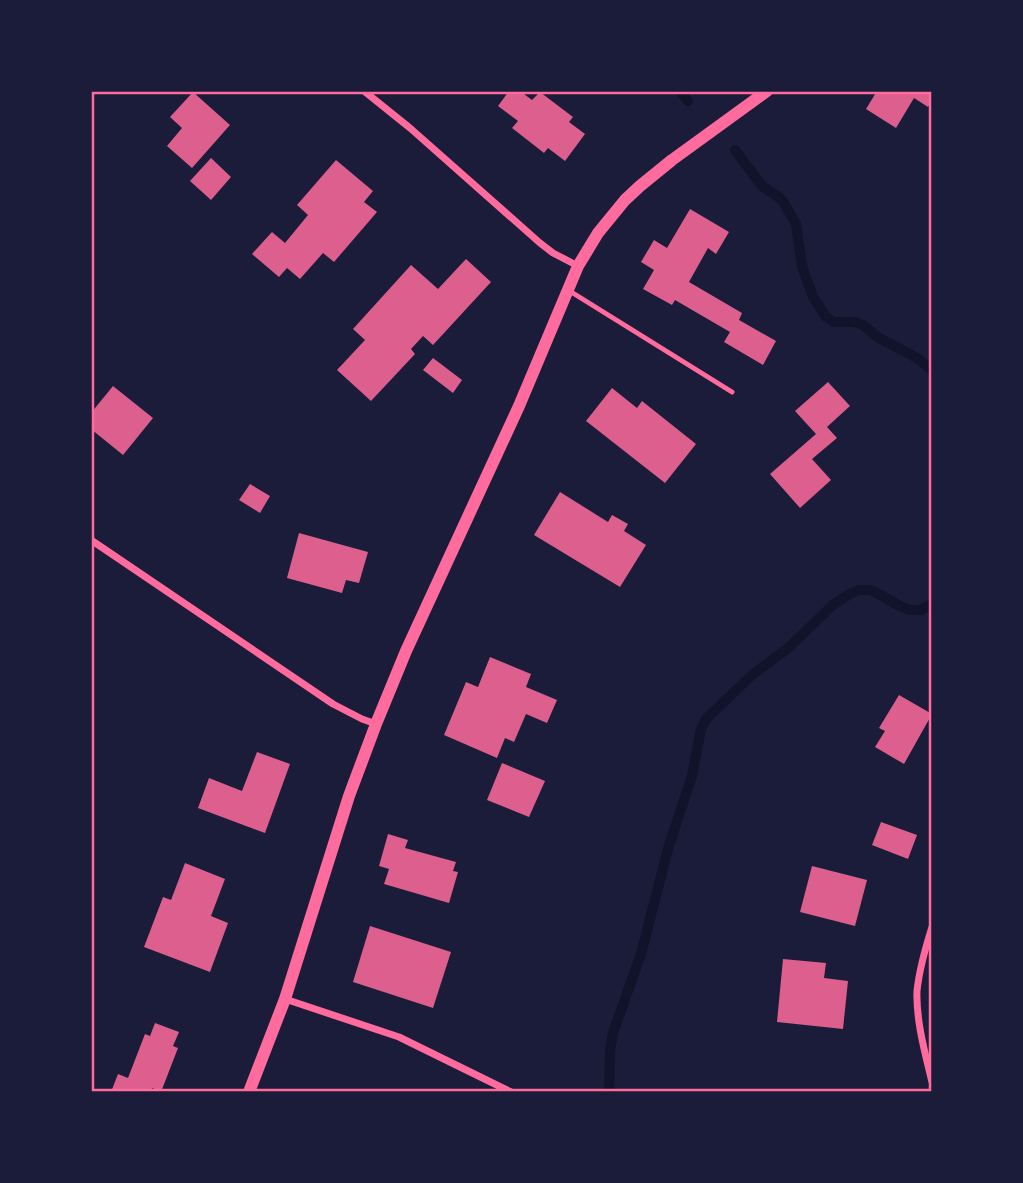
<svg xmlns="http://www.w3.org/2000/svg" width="1023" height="1183" viewBox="0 0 1023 1183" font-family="'DM Sans',sans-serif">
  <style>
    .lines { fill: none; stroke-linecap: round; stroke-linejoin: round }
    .stream { stroke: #12122b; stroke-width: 10 }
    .building { fill: #dd5f8e }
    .service { stroke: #ff6b9d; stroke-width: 5 }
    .minor { stroke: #ff6b9d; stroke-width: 7 }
    .tertiary { stroke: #ff6b9d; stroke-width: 12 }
    .neatline { fill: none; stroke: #ff6b9d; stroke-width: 2.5 }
  </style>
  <rect width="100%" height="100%" fill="#1b1b3a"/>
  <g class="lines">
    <!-- stream -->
    <g class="stream">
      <path d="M680,91L688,101"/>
      <path d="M735,150L762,186L780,198L784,203L796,224L802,266L813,297L826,317L834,322H854L863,325L879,338L917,358L932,370"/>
      <path d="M609,1092L610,1051L613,1033L641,954L668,849L692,776L701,729L706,719L752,675L787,649L834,604L850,594L859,590H871L900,606L910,610H921L932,604"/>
    </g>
  </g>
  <!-- building -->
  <g class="building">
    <path d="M509,91H520L532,100L540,92L573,117L569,122L585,134L565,161L548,148L544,153L512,128L518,121L498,106Z"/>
    <path d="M877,91H932V100L928,107L914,98L896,128L866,109Z"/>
    <path d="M193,92L230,125L192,168L167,146L182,128L170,117Z"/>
    <path d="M211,158L231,177L211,200L190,181Z"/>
    <path d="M336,160L373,191L364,202L377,212L334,262L323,253L300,279L287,268L279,277L252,254L272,232L285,243L308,215L297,205Z"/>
    <path d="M690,209L729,232L716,254L708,248L689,282L742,313L739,320L776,341L763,365L724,342L730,332L675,300L672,305L643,289L654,270L641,262L654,240L667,248Z"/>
    <path d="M466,259L491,282L433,345L423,336L411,349L415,354L371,401L337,370L365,340L353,329L411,265L438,289Z"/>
    <path d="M433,358L462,380L453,393L423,370Z"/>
    <path d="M828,382L850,406L827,427L837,438L812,459L831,480L800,508L770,474L816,434L795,411Z"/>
    <path d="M113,386L153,418L123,455L91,429V413Z"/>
    <path d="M612,388L637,408L642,401L696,444L665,483L586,421Z"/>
    <path d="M250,484L270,496L260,513L239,500Z"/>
    <path d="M560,492L608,522L612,515L628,524L624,531L646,545L620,587L534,535Z"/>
    <path d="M299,533L368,552L359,583L346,580L342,593L287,578Z"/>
    <path d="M490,657L531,674L526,687L557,700L547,723L526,714L514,742L505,738L497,758L444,735L466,682L478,687Z"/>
    <path d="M899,695L932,714L904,764L875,747L885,731L879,728Z"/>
    <path d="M257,752L290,764L265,833L198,808L209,778L242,791Z"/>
    <path d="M502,763L545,781L529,817L487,800Z"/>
    <path d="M881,822L917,835L908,859L872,845Z"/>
    <path d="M388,834L408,840L405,848L456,862L453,871L458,872L449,903L384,884L389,869L379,866Z"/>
    <path d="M185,863L225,879L211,916L228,923L210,972L144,947L163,897L171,900Z"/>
    <path d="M812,866L867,880L855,926L800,912Z"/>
    <path d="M370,926L451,952L433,1008L353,982Z"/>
    <path d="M783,959L826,963L824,978L848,981L843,1029L777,1022Z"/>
    <path d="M155,1023L179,1032L173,1046L178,1048L161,1092L152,1088L151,1092H111L118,1074L128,1078L145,1034L150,1036Z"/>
  </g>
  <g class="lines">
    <!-- service -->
    <path class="service" d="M568,290L732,392"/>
    <!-- minor -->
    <g class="minor">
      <path d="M364,91L410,128L540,243L553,253L578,266"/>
      <path d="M91,540L333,704L362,719L376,724"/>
      <path d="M932,927C926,946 919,971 917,991C916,1021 925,1053 932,1082"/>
      <path d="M285,999L399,1037L511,1092"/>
    </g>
    <!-- tertiary -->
    <path class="tertiary" d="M249,1092L285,999L349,796L376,724L406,651L519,406L578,266L598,233L625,200L640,186L672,160L767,91"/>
  </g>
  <!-- border -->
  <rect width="1023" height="1183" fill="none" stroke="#1b1b3a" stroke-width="186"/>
  <rect x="93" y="93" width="837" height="997" class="neatline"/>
</svg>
